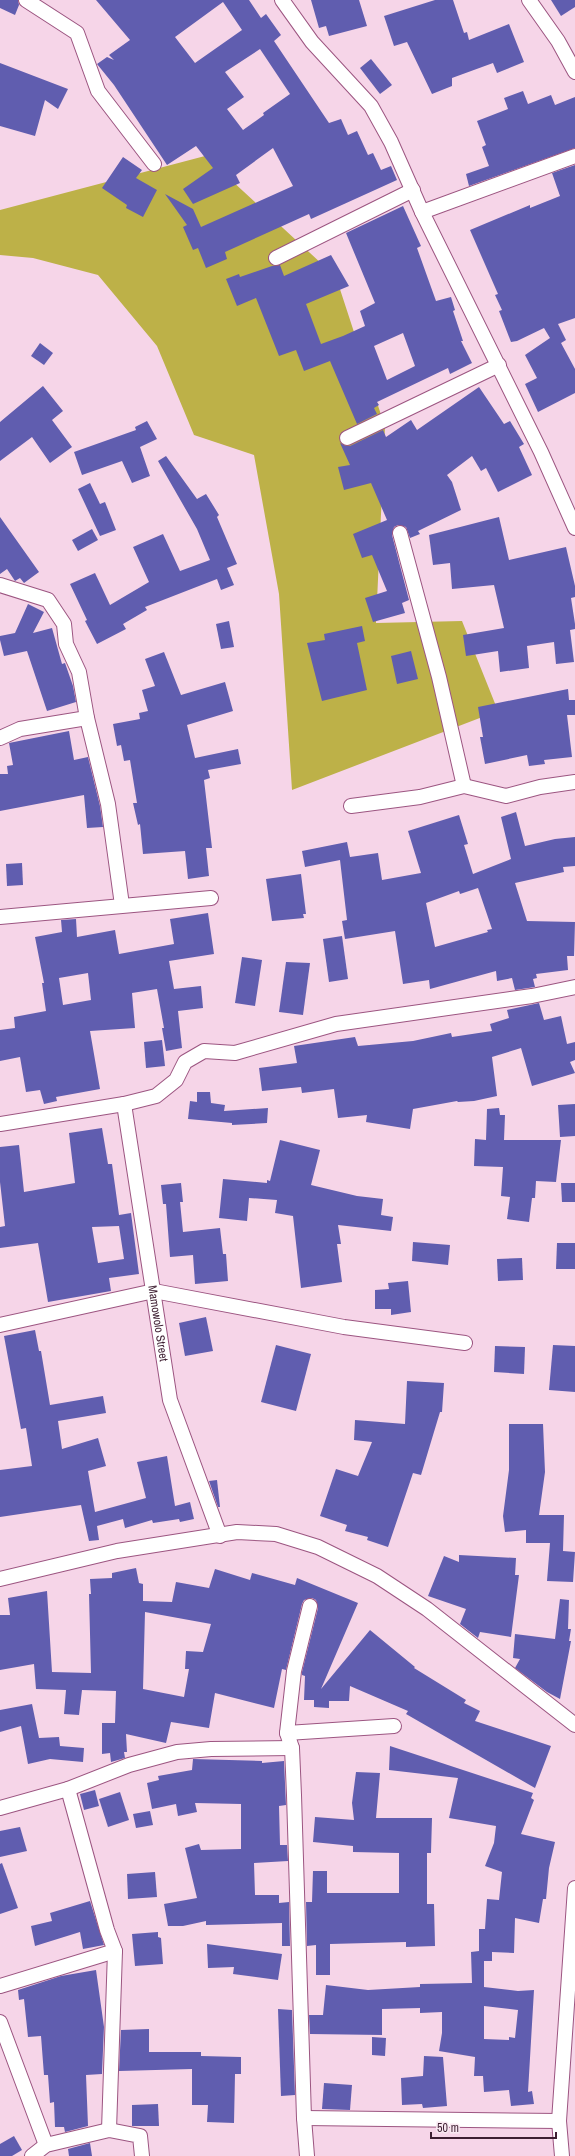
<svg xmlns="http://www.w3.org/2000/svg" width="575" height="2156" viewBox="0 0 575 2156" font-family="'Archivo Narrow',sans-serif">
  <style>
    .green { fill: #bdb148 }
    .building { fill: #605daf; fill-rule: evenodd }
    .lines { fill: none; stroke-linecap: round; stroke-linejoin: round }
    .street-casing { stroke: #9c5581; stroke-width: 16 }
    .street { stroke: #fff; stroke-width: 14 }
    .labels { text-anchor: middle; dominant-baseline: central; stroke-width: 4; stroke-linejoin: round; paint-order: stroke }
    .street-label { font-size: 12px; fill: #3d1e31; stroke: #f8e8f1 }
  </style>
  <rect width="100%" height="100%" fill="#f6d5e8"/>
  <!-- green -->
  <path class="green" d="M205,156L336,277L385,427L376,623L462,621L498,711L292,790L279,594L254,455L194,435L157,346L98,275L33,258L0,255V210Z"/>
  <!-- building -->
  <g class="building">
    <path d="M0,0H18L19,5L15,15L0,8Z"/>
    <path d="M96,0H249L261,18L266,14L281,35L274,41L329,123L341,119L348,135L357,131L368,155L373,153L381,170L391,166L397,180L311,219L309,214L258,237L225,252L227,259L206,268L198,248L193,250L183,227L187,225L165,194L193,209L201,227L293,186L273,148L236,175L240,183L193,204L183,189L213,168L196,146L167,165L114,85L97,64L107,57L114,60L109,55L130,40ZM223,2L242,30L195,63L175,37ZM260,49L290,94L263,113L264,115L243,130L227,109L244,97L225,72Z"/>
    <path d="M311,0H359L367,26L329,36L326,26L319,28Z"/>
    <path d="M435,0H453L464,33L467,32L469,40L509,24L524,62L497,73L493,63L452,78V86L432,94L407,42L394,46L384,16Z"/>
    <path d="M551,0H575V7L561,16Z"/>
    <path d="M371,59L392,85L380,94L360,68Z"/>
    <path d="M0,63L68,89L58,109L45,100L35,136L0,126Z"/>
    <path d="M523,91L528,104L551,95L555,105L575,97V148L469,186L466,174L489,166L482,147L486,145L477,121L508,109L504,98Z"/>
    <path d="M123,157L142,170L136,178L157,190L143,217L126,208L127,205L102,188Z"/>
    <path d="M575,165V318L558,324L566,340L561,343L575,369V393L538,412L525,384L537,378L525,355L550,338L544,328L517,341L511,342L499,311L502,310L495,295L498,294L470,230L530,205V208L560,196L552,173Z"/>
    <path d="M403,206L421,246L417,248L436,301L451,297L455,310L453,311L463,341H461L472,363L450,374L448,368L377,402L379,405L374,408L377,414L357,424L330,361L304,371L296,350L279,356L256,298L237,306L226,279L239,274L240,277L272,266L280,265L284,276L331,255L349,286L306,304L321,344L343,336L365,326L360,311L375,303L346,233ZM403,333L415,366L387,380L374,346Z"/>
    <path d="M40,343L53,353L44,365L31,356Z"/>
    <path d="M43,386L63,411L52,420L72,447L50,463L32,437L0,461V422Z"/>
    <path d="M479,387L504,424L510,421L524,444L519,447L532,475L498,492L486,468L481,471L472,456L447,475L452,482L461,510L418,531L420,534L410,538L406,527L398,525L394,527L392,535L409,600L402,603L405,613L373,622L365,598L387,591L372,555L362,558L353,534L387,520L371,483L344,490L338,467L350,465L340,443L346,446H350L383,430L386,437L411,420L417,430Z"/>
    <path d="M147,421L157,439L140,447L150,476L132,483L122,461L82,475L74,452L136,430L135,427Z"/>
    <path d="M166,456L197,499L206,494L219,515L217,517L237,564L227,568L234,585L221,590L217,579L145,607L147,610L123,624L126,629L97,644L85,621L87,620L70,584L95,573L110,605L149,582L133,547L163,534L180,571L210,560L197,529L158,461Z"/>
    <path d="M90,483L100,504L105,502L116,530L100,536L78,489Z"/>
    <path d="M0,517L39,572L24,583L20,578L15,581L7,569L0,574Z"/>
    <path d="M499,517L509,560L566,547L575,586V597L571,598L575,624V629L570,630L574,662L556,664L554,642L527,646L529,668L500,672L498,651L466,656L463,635L504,628L494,585L452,589L450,563L433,565L429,535Z"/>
    <path d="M92,529L98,540L78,551L72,540Z"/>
    <path d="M28,604L44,612L33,633L52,628L62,664L65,663L73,686L76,702L47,711L27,651L4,656L0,640V636L15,633Z"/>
    <path d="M229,621L234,647L221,649L216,624Z"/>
    <path d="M362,626L365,641L357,643L367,690L322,701L307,643L325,640L324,634Z"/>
    <path d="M411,651L418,679L397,684L391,656Z"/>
    <path d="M164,652L181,695L225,682L233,711L187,725L195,758L238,749L241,764L208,770L210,778L204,780L212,848H206L209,876L188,879L185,851L143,854L140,824L138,825L133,803H137L130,760L124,761L121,745L117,746L113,724L140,719L139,713L148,711L142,690L155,686L145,659Z"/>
    <path d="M568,689L569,700H575V715H567L572,757L544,760L545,764L529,766L527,755L485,764L480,737H483L478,707Z"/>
    <path d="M69,731L74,760L88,757L100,806L103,827L87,828L84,795L0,811V774H8L7,766L13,765L9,743Z"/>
    <path d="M516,812L525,846L555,839L575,837V866L563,867L564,872L515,883L527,921L575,922L574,956H567L568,970L536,974L537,978L533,979L535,987L515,990L512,978L497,981L496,971L430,989L429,980L403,984L395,931L345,939L342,921L347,920L340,860L305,867L302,851L347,842L350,857L378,853L382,880L421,873L408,831L459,815L468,844L464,845L473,874L511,859L501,817ZM478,888L492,929L487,930L488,932L435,947L426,903L459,891L460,894Z"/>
    <path d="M22,863L23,885L7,886L6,864Z"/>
    <path d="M301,874L306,914H303L304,918L272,921L266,879Z"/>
    <path d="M208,913L214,954L169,961L174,989L201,986L203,1008L178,1011L182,1048L166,1051L162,1028H164L157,989L132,993L135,1028L90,1031L100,1089L56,1097L57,1101L44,1104L40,1090L26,1092L20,1057L0,1061V1030L15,1028L14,1017L46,1011L42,983H44L35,937L62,932L61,920L76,919L77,937L115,930L119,954L174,944L170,919ZM88,973L91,1000L63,1005L59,978Z"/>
    <path d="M342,936L348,979L329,982L323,939Z"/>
    <path d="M242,957L262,960L255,1006L235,1003Z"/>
    <path d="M286,962L310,963L303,1015L279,1012Z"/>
    <path d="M539,1003L544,1020L561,1016L567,1044L575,1042V1060L570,1062L575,1073L532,1086L521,1048L492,1057L497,1096L474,1101L458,1102L457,1101L413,1109L410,1129L366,1122L367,1115L338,1118L334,1089L302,1093L301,1087L262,1091L259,1068L297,1063L294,1046L355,1037L358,1046L413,1041L451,1033L452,1037L492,1031L490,1024L509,1018L507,1010Z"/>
    <path d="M162,1040L165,1066L146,1068L144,1042Z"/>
    <path d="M197,1092H210L211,1103L225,1105L224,1111L268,1108L267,1123L232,1125V1123L188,1119L190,1101L197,1102Z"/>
    <path d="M575,1104V1136L560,1137L558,1105Z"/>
    <path d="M499,1108L500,1115H505L504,1140H561L556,1182L536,1181L535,1198H532L529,1222L507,1219L510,1197L501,1196L503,1167L474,1166L475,1139L486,1140L487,1109Z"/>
    <path d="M102,1128L108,1164H112L119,1215L131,1213L139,1274L109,1278L111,1291L48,1302L38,1243L0,1248V1227L5,1226L0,1182V1147L19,1145L24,1192L75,1183L69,1133ZM119,1226L124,1259L98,1263L92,1227Z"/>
    <path d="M280,1140L320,1150L311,1185L357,1196L383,1199L381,1215L393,1217L391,1231L338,1225L341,1244H337L342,1282L301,1288L293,1216L275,1213L277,1200L249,1198L247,1221L219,1218L223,1179L267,1183V1180L270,1181Z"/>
    <path d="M181,1183L183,1202H180L183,1232L220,1228L223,1254H226L228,1281L195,1284L193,1255L170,1257L166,1204H163L161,1185Z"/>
    <path d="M561,1183H575V1202H562Z"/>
    <path d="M413,1242L450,1245L448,1265L412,1261Z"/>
    <path d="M557,1243H575V1269H556Z"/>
    <path d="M522,1258L523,1280L498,1281L497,1259Z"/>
    <path d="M408,1281L411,1312L391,1315V1309H375V1290L389,1289L388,1283Z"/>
    <path d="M206,1317L213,1351L185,1356L179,1323Z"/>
    <path d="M35,1330L39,1351H41L50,1405L103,1396L106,1413L58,1421L62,1449L98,1438L106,1466L88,1471L95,1512L146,1498L137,1462L167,1456L175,1506L190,1502L194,1519L180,1522L179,1519L153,1523L152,1520L125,1528L123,1519L97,1526L99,1540L89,1541L81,1505L0,1517V1470L32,1466L26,1428L21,1429L4,1336Z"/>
    <path d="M276,1345L311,1354L296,1411L261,1402Z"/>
    <path d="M553,1345L575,1346V1392L549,1390Z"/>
    <path d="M495,1346L525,1347L524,1374L494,1372Z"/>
    <path d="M407,1381L444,1383L442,1412H440L421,1475L413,1473L388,1547L367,1540L368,1537L345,1531L347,1525L320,1516L336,1469L358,1476L372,1442L354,1440L355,1420L405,1424Z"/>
    <path d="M509,1424H543L545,1472L539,1515H564L563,1551L575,1552L573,1582L547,1581L550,1543H526V1530L505,1532L503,1516L509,1470Z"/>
    <path d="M217,1480L220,1507H218L209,1481Z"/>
    <path d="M459,1555L516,1558L515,1575H519L511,1637L480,1632L478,1638L460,1624L466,1609L428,1596L444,1556L459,1562Z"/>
    <path d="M136,1568L139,1583L143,1584V1601L172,1602L176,1582L209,1588L215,1569L250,1580L252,1573L295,1585L297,1578L358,1603L321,1689L370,1630L415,1667L414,1668L466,1700L464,1703L480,1711L475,1721L551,1746L535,1788L406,1714L408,1711L350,1686L349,1701H329V1708L314,1707V1700H304L305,1676L302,1675V1672L318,1608L316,1600L312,1598L304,1600L302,1604L286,1670L282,1669L274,1708L215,1693L209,1728L171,1722L166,1743L126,1734L127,1752H124L125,1758L111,1762L110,1753L102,1754V1723H115L116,1691L82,1690L79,1715L64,1714L66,1690L36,1689L34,1664L0,1670V1615H10L8,1598L47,1591L52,1672L91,1673L89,1594H91L90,1579L112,1578V1573ZM145,1612L211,1624L203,1652L186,1651L185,1669H189L184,1697L143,1689Z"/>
    <path d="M560,1599L569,1600L568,1629H571L569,1641H571L560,1699L547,1692L515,1668L520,1659L513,1658L515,1634L555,1639Z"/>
    <path d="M32,1704L39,1738L59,1737L60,1746L84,1748L83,1762L50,1759L28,1764L21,1726L0,1732V1710Z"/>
    <path d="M390,1746L533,1793L531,1798L534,1800L521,1834L555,1842L549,1868L546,1899H543L539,1923L515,1918L514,1953L492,1952V1961H484V1987L518,1991L534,1990L528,2092L532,2091L534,2104L511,2106L509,2090L484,2092L483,2076H474L475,2057L439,2051L442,2033V2012L420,2013V2008L382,2009V2035L310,2034L309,2015H323L326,1985L368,1990L420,1987V1984L472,1983L471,1952L479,1951V1929H485L487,1899L499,1900L502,1872L485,1866L494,1843L496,1826L449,1818L458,1778L389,1770ZM484,2006L518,2010L515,2038L509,2037V2040L484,2039Z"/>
    <path d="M193,1759L262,1761V1763L284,1761L286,1805L279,1806L280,1845H287L288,1861L254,1863L255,1895H279V1903L289,1902L290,1946H282V1923L206,1925V1921L183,1926H168L164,1904L197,1898L185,1848L199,1844L201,1850L241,1849V1804L195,1803L197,1812L178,1816L176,1804L152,1809L147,1783L159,1780L158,1776L192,1770Z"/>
    <path d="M356,1772L380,1773L376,1818H432L431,1853H427V1904H434L435,1946L406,1947V1942L330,1944V1975H316V1945L307,1946L306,1902H312L313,1871H327V1893H399V1853L353,1852V1846L313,1842L315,1817L354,1820L352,1803Z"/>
    <path d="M95,1790L99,1806L84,1810L80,1794Z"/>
    <path d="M120,1792L129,1820L108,1827L99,1799Z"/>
    <path d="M150,1811L153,1825L136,1828L133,1814Z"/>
    <path d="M20,1827L27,1851L0,1857V1831Z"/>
    <path d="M2,1863L18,1908L0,1914V1864Z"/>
    <path d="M155,1872L157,1897L128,1899L127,1874Z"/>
    <path d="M90,1901L104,1945L83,1949L80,1932L35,1946L31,1926L52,1921L50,1913Z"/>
    <path d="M158,1932V1937L161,1938L163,1964L135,1966L132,1934Z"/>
    <path d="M207,1944L282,1954L278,1980L233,1974L234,1967L208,1968Z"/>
    <path d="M96,1970L104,2027L102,2074L86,2075L88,2126L65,2132L64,2127H55L54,2102L50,2103L48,2075H44L41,2036L28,2037L24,1999L19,2000L18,1990L61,1976Z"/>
    <path d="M278,2009L292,2010L295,2095L281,2096Z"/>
    <path d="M149,2029V2052H201V2056L241,2057V2074H235L234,2123L207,2122L208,2105H192V2069L119,2071L121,2030Z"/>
    <path d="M372,2037L386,2038L385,2056L372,2055Z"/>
    <path d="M424,2056L443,2057L447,2106L423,2108L422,2104L402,2105L401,2078L423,2076Z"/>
    <path d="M324,2083L352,2085L350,2110L322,2109Z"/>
    <path d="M158,2104L159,2126H132V2105Z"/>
    <path d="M14,2136L22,2150L12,2156H0V2144Z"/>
    <path d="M90,2143L92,2156H69L68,2149Z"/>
  </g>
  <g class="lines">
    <defs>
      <g id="street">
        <path d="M26,0L77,33L98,91L154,164"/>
        <path d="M282,0L312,42L371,106L391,142L422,212L541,452L575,528"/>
        <path d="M529,0L558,41L575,72"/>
        <path d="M422,212L575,156"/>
        <path d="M276,258L413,190"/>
        <path d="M347,438L499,365"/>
        <path d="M400,533L439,677L464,786"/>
        <path d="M0,585L48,600L64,624L66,644L79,672L87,718L108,804L122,905"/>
        <path d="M0,738L20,729L87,718"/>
        <path d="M351,806L420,797L464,786L506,796L540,787L575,782"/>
        <path d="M0,917L211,898"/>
        <path id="s1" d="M124,1104L170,1400L220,1536"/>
        <path d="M0,1124L124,1104L156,1096L176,1080L185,1062L204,1051L235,1053L336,1024L532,996L575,987"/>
        <path d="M0,1325L154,1291L344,1327L465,1343"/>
        <path d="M0,1579L117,1551L237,1532L276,1534L318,1547L377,1576L427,1609L575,1725"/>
        <path d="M287,1733L394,1726"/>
        <path d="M68,1789L107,1930L115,1951L109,2130"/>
        <path d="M0,1808L68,1789L129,1765L177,1752L211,1749L292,1748"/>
        <path d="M0,1986L115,1951"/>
        <path d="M0,2022L46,2145"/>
        <path d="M304,2118L559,2121"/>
        <path d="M32,2156L46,2145L109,2130L140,2136L142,2156"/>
        <path d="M307,2156L304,2118L294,1795L292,1748L287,1733L294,1671L310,1606"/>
        <path d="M562,2156L559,2121L575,1888"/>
      </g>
    </defs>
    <!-- street casing -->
    <use href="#street" class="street-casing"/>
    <!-- street -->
    <use href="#street" class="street"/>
  </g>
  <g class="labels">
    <!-- street labels -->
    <g class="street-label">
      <text stroke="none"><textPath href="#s1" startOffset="222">Mamowolo Street</textPath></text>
    </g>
  </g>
  <!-- scale -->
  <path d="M431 2132v6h125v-6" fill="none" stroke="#3d1e31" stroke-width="2"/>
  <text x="437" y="2132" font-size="12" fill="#3d1e31" stroke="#f8e8f1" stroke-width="3" paint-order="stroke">50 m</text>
</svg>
